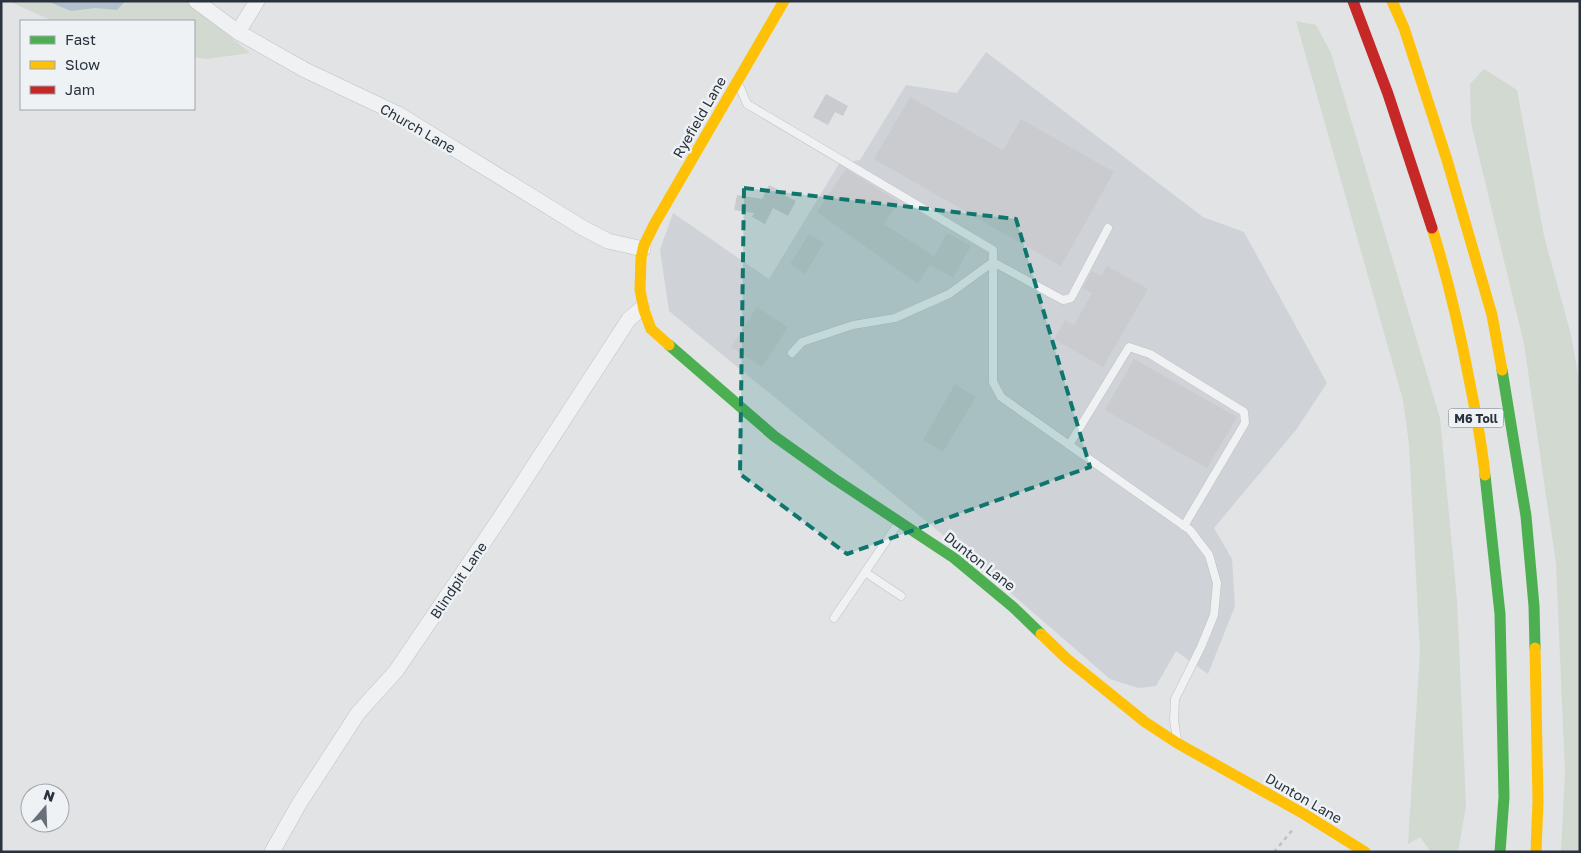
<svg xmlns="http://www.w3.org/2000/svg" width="1581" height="853" viewBox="0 0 1581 853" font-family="'Golos Text',sans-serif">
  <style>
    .built { fill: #cfd3d8 }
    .green { fill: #d2d9d1 }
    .water { fill: #b1c1cf }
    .building { fill: #c9cbce }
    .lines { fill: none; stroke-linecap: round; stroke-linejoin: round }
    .lane-casing { stroke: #bfc1c3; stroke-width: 9 }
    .street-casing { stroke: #bfc1c3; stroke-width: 16 }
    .path { stroke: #bfc2c4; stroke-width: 2.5; stroke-dasharray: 4 4; stroke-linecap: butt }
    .lane { stroke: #f0f1f3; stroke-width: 8 }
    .street { stroke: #f0f1f3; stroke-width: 15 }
    .fast { stroke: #4caf50; stroke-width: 11 }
    .slow { stroke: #ffc107; stroke-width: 11 }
    .jam { stroke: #c62828; stroke-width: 11 }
    .marked { fill: #0f766e; fill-opacity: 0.2; stroke: #0f766e; stroke-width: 4; stroke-dasharray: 10 6; stroke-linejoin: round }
    .labels { text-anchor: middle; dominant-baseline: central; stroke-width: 5; stroke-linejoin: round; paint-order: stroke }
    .shield { fill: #eef2f5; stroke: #646c74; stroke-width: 1 }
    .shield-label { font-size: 12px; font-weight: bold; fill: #29323d }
    .street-label { font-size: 14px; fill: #29323d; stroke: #eef2f5 }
  </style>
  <rect width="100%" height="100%" fill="#e1e3e5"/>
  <!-- built -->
  <path class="built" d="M986,52L1203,217L1244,232L1327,383L1296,430L1214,528L1232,559L1235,606L1208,674L1176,651L1156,686L1138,688L1110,679L954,544L669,311L660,250L673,213L769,279L839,164L860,160L906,85L957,93Z"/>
  <!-- green -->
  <g class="green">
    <path d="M8,1H212L216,25L250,53L206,59L194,57V21H53Z"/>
    <path d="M1296,21L1316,25L1331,53L1440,418L1457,600L1466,806L1458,852H1431L1420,837L1408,844L1420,651L1409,444L1403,400Z"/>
    <path d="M1484,69L1517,90L1544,236L1571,335L1580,386V852H1561L1565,772L1556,564L1524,344L1471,123L1470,84Z"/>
  </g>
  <!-- water -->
  <path class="water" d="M47,1H125L117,10L95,8L71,11Z"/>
  <!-- building -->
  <g class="building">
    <path d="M826,94L848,106L843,116L835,112L828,125L813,117Z"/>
    <path d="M910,97L1003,150L1021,119L1114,172L1061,266L874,159Z"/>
    <path d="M846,169L899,202L884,224L934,256L947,233L971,246L953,278L930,265L918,284L817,212Z"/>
    <path d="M769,185L783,192L782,194L796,201L788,216L773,208L765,224L752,217L754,213L734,210L737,195L762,199Z"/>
    <path d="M809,234L824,243L805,274L790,264Z"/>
    <path d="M1107,266L1148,289L1103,367L1054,339L1065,320L1074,325L1092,293L1083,288L1092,271L1101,276Z"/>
    <path d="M757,307L788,327L762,367L731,347Z"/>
    <path d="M1134,359L1237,417L1207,468L1105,410Z"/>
    <path d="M955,384L976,397L943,452L923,440Z"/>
  </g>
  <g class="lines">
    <defs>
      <g id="lane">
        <path d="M739,85L747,104L993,250V382L1001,397L1190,530L1209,555L1217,583L1214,615L1201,647L1175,699L1174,720L1177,739"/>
        <path d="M792,353L802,342L853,325L895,318L949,294L993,262L1063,300L1071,298L1108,228"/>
        <path d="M1069,445L1129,347L1150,354L1244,412L1245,423L1184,526"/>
        <path d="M865,572L901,596"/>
        <path d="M834,618L899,522"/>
      </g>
      <g id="street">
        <path d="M196,1L238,32L305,70L398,114L583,228L608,241L643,249"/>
        <path d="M238,32L257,1"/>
        <path d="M272,852L299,804L358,713L396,671L500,518L629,319L642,308"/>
      </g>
    </defs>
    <!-- lane casing -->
    <use href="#lane" class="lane-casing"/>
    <!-- street casing -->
    <use href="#street" class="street-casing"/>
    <!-- path -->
    <path class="path" d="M1274,852L1294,828"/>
    <!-- lane -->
    <use href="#lane" class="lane"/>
    <!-- street -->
    <use href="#street" class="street"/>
    <!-- fast -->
    <g class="fast">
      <path d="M669,345L774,436L833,478L954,558L1013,607L1041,634"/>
      <path d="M1502,370L1526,516L1534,606L1535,648"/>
      <path d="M1485,475L1500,614L1504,797L1500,852"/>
    </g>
    <!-- slow -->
    <g class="slow">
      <path d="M1392,1L1404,28L1447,160L1492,315L1502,370"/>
      <path d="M1432,228C1448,279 1460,331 1470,384C1476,414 1482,444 1485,475"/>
      <path d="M669,345L651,329L644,310L640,290L641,258L644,245L655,223L784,1"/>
      <path d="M1041,634L1067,659L1145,722L1177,743L1304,814L1365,852"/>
      <path d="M1535,648L1538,801L1536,852"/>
    </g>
    <!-- jam -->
    <path class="jam" d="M1353,1L1388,94L1432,228"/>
  </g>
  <!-- marked area -->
  <path class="marked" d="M744,188L1016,219L1090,467L847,554L740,474Z"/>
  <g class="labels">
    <!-- shield labels -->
    <rect class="shield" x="1448.5" y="408.5" width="55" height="19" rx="4"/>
    <g class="shield-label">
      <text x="1476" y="418">M6 Toll</text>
    </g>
    <!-- street labels -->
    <g class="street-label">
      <text transform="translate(699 117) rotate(-60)">Ryefield Lane</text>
      <text transform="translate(418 128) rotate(30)">Church Lane</text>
      <text transform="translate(980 561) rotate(38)">Dunton Lane</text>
      <text transform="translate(458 580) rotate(-56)">Blindpit Lane</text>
      <text transform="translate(1304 798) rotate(30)">Dunton Lane</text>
    </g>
  </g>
  <!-- border -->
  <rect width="1581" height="853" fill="none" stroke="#29323d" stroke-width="5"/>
  <!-- legend -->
  <rect x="20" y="20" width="175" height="90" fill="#eef2f5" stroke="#9fa5ab"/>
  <rect x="30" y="36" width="25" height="8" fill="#4caf50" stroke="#9fa5ab"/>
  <text x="65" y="45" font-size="15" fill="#29323d">Fast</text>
  <rect x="30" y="61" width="25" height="8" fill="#ffc107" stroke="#9fa5ab"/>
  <text x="65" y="70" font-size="15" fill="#29323d">Slow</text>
  <rect x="30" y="86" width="25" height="8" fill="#c62828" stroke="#9fa5ab"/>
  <text x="65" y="95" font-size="15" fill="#29323d">Jam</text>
  <!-- north arrow -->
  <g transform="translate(45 808) rotate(19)"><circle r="24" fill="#eef2f5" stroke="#9fa5ab"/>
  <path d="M0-4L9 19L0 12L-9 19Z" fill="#697078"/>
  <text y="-8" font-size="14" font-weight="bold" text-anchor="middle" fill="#29323d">N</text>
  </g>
</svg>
